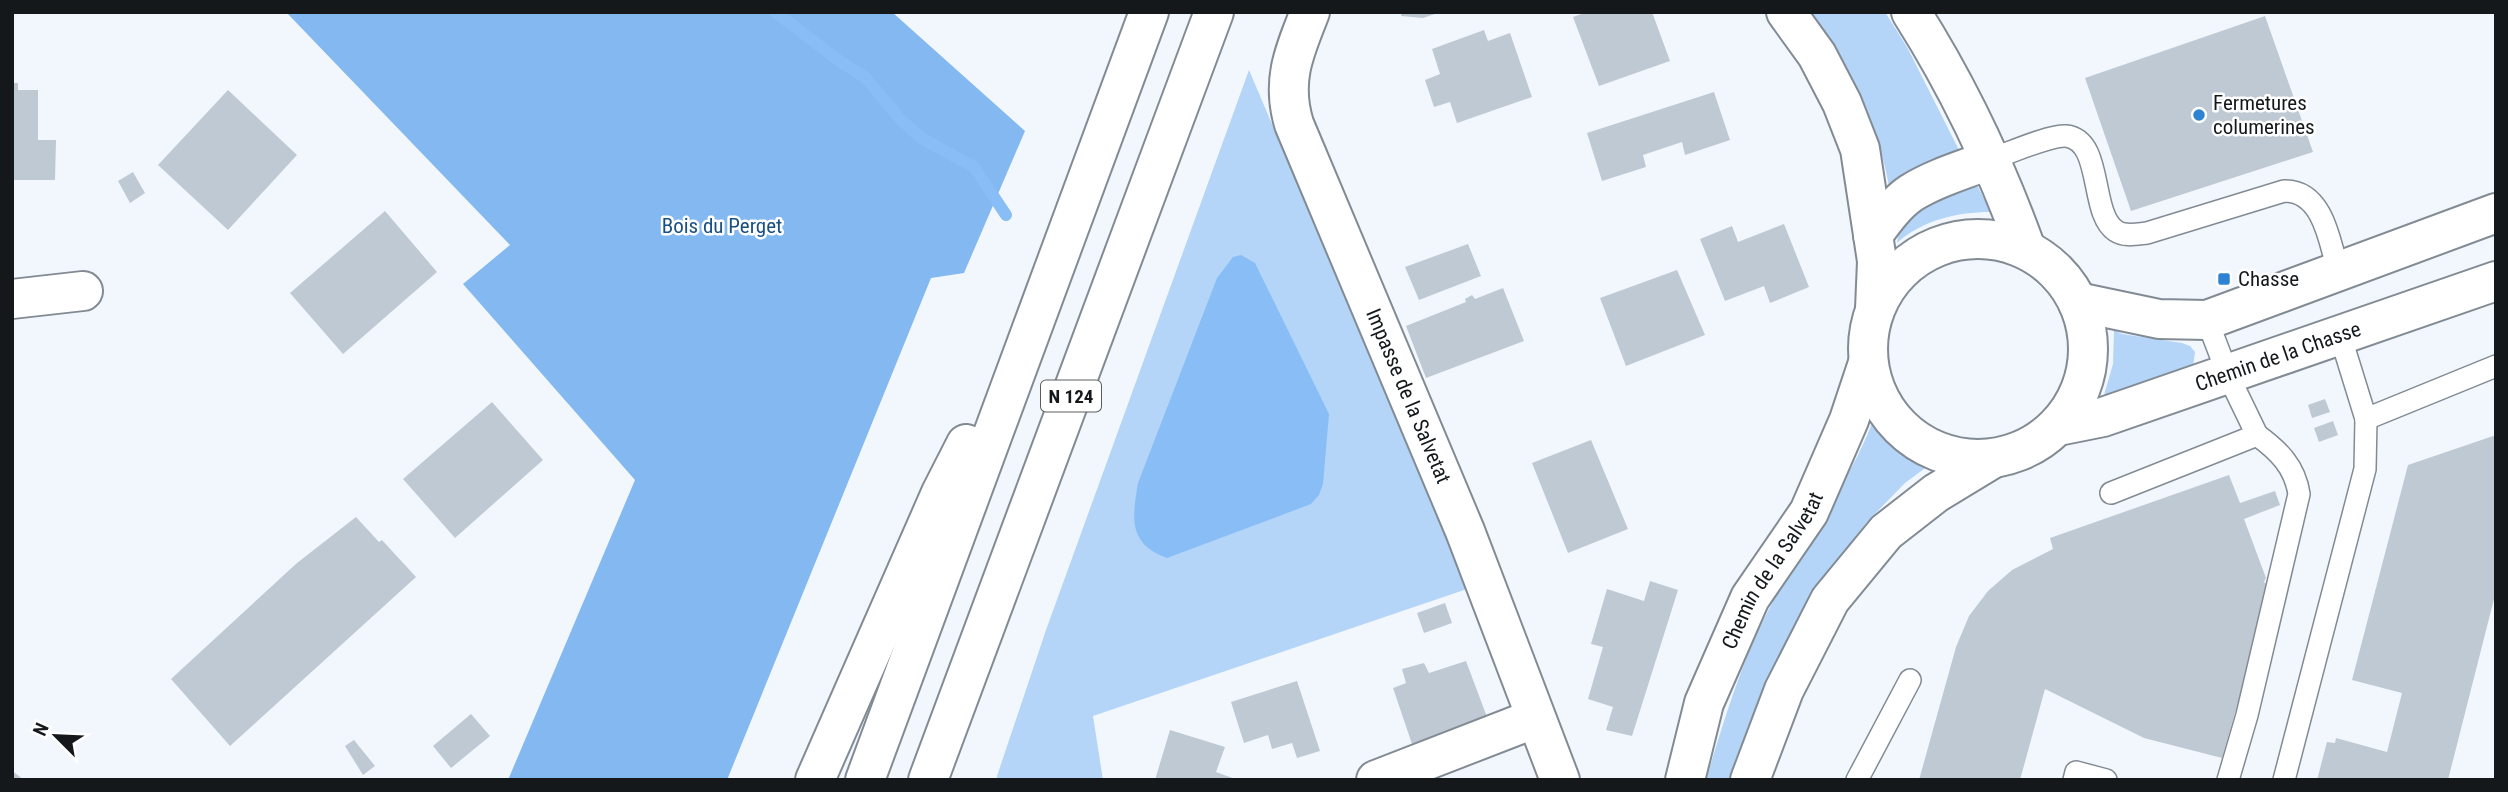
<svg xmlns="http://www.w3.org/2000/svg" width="2508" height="792" viewBox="0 0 2508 792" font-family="'Roboto Condensed',sans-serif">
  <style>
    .green { fill: #b4d5f8 }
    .forest { fill: #83b8f0 }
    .water { fill: #88bef5 }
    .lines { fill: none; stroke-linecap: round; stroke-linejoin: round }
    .stream { stroke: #88bef5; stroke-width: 12 }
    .building { fill: #bfc9d3 }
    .lane-casing { stroke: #828b94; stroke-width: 24 }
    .street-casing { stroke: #828b94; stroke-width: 42 }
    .secondary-casing { stroke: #828b94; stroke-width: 42 }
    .highway-casing { stroke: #828b94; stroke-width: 42 }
    .lane { stroke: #fff; stroke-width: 21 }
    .street { stroke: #fff; stroke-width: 38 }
    .secondary { stroke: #fff; stroke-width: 38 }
    .highway { stroke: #fff; stroke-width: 38 }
    .poi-dot { fill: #2e84d2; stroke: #fff; stroke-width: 2.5 }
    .labels { text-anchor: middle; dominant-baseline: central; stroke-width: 5; stroke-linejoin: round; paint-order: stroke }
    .shield { fill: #fff; stroke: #5a5d5f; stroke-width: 2 }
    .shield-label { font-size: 19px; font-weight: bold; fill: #14181b }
    .poi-label { font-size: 21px; fill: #14181b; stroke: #fff; text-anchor: start }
    .park-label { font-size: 21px; fill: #185083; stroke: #fff }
    .street-label { font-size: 21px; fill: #14181b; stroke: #fff }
  </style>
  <rect width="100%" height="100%" fill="#f2f7fe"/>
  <!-- green -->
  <g class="green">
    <path d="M1811,12H1885L1907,47L1961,154L1890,191C1877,119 1853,71 1811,12Z"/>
    <path d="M1249,70L1470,588L1093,716L1103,780H997V776L1046,630Z"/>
    <path d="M1962,187H1978L1991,212C1957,212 1923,220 1897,243C1901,210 1937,200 1962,187Z"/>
    <path d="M2114,330L2122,334L2182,343L2190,346L2195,352L2193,367L2102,402L2113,364Z"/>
    <path d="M1873,421L1888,439L1928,466L1905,483L1866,523L1844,552L1823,586L1731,780H1706C1723,723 1740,666 1767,613C1800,548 1846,490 1873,421Z"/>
  </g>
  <!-- forest -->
  <path class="forest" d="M286,12H892L1025,131L964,273L931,278L727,780H508L635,480L463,284L510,245Z"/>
  <!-- water -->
  <path class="water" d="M1241,255L1255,263L1329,414L1323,484L1319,495L1311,504L1167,558C1128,544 1132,518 1138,483L1217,278L1233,257Z"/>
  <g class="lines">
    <!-- stream -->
    <path class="stream" d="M775,12L841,62L866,78L900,119L921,138L974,167L1006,215"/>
  </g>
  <!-- building -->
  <g class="building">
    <path d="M1402,12H1438V13L1423,18L1401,16Z"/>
    <path d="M1587,12H1652L1670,61L1599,86L1573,17Z"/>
    <path d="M2265,16L2313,152L2131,211L2085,78Z"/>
    <path d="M1484,30L1488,41L1510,33L1532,97L1457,123L1450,102L1434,107L1425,80L1440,74L1432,49Z"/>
    <path d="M12,83H18V90H38V140H56L55,180H12Z"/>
    <path d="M228,90L297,155L228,230L158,165Z"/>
    <path d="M1714,92L1730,140L1685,155L1682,142L1643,155L1646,167L1602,181L1587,133Z"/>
    <path d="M133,172L145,193L130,203L118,181Z"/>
    <path d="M385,211L437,272L343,354L290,293Z"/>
    <path d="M1784,224L1809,287L1770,303L1764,286L1725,301L1700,239L1732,226L1738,242Z"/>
    <path d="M1468,244L1481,276L1419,300L1405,267Z"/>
    <path d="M1677,270L1705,335L1626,366L1600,298Z"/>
    <path d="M1503,288L1524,341L1426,378L1406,326L1466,302L1465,299L1472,295L1475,299Z"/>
    <path d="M2325,399L2330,412L2312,418L2308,405Z"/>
    <path d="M492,402L543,460L455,538L403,479Z"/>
    <path d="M2333,421L2338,435L2319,442L2314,428Z"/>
    <path d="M2496,435V591L2448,780H2317L2327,742L2335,743L2336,738L2387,752L2402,693L2352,680L2408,465Z"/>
    <path d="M1591,440L1628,529L1568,553L1532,463Z"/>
    <path d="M2229,475L2240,503L2275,491L2280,505L2244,519L2266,578L2264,582L2271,588L2222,758L2144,738L2045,689L2020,780H1919L1956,647L1969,616L1988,591L2012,570L2053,549L2050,538Z"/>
    <path d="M356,517L379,542L382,540L416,577L230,746L171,679L297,563Z"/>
    <path d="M1650,581L1678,590L1632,736L1606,730L1613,707L1588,699L1603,647L1591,644L1607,589L1644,601Z"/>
    <path d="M1445,603L1452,623L1424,633L1417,613Z"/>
    <path d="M1466,661L1487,717L1412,744L1393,688L1406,683L1402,669L1424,663L1429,673Z"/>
    <path d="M1297,681L1320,751L1297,758L1292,743L1272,749L1268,735L1244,743L1231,702Z"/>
    <path d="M471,714L490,736L451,768L433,746Z"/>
    <path d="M1170,730L1225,747L1216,772L1238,780H1155Z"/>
    <path d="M354,740L375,766L363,775L345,746Z"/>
    <path d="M12,771L19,776L23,780H12Z"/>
  </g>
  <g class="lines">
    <defs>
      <g id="lane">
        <path d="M1989,160C2007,154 2049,135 2066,136C2104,140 2089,214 2116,231C2125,237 2137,234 2147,233L2284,191C2323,190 2330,242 2338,271"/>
        <path d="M2366,419L2496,366"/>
        <path d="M2111,493L2257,435L2228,375L2207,320"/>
        <path d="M1857,780L1910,680"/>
        <path d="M2074,780L2076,772L2106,780"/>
        <path d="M2228,780L2247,715L2299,494C2295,467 2279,451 2257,435"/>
        <path d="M2284,780L2365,469L2366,419L2340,335"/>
      </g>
      <g id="street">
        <path id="s1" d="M1310,12C1294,52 1281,81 1294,124L1465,531L1560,780"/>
        <path d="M1786,12L1817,55L1842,103L1860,149L1877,261L1875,309"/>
        <path d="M1911,12C1958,86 1996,166 2026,249"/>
        <path d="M1873,235C1884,220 1896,203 1911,193C1935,178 1963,170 1989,160"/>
        <path d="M12,299L83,291"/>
        <path d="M1376,780L1536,718"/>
      </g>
      <g id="secondary">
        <circle cx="1978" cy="349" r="110"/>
        <path d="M2078,302L2159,319L2207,320L2496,213"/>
        <path id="s2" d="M2058,426L2103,417L2496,281"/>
        <path id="s3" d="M1685,780L1704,703L1750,598L1809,512L1849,420L1868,363"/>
        <path d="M1750,780L1784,690L1830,600L1886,532L1936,493L1992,459"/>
      </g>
      <g id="highway">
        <path d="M815,780L941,493L966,444"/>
        <path d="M865,780L1149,12"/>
        <path d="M928,780L1214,12"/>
      </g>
    </defs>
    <!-- lane casing -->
    <use href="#lane" class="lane-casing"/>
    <!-- street casing -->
    <use href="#street" class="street-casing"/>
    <!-- secondary casing -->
    <use href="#secondary" class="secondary-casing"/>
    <!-- highway casing -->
    <use href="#highway" class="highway-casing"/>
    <!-- lane -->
    <use href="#lane" class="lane"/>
    <!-- street -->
    <use href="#street" class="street"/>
    <!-- secondary -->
    <use href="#secondary" class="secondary"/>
    <!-- highway -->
    <use href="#highway" class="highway"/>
  </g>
  <!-- markers -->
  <g class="poi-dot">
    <circle cx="2199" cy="115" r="7"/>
    <rect x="2217" y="272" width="14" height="14" rx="3.5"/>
  </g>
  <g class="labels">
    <!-- shield labels -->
    <rect class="shield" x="1041" y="380.5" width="60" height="31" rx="5"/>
    <g class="shield-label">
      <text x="1071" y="396">N 124</text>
    </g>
    <!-- poi labels -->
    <g class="poi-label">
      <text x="2213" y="103">Fermetures<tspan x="2213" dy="24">columerines</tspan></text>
      <text x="2238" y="279">Chasse</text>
    </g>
    <!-- park labels -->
    <g class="park-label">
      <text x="722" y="226">Bois du Perget</text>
    </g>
    <!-- street labels -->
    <g class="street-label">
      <text stroke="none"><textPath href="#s2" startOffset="231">Chemin de la Chasse</textPath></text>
      <text stroke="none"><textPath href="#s1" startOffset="411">Impasse de la Salvetat</textPath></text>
      <text stroke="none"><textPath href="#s3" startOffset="229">Chemin de la Salvetat</textPath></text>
    </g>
  </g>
  <!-- border -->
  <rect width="2508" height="792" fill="none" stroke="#14181b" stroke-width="28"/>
  <!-- north arrow -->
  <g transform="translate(56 736) rotate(294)" stroke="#ffffff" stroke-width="5" paint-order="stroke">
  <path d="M0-5L12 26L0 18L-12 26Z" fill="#14181b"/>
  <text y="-10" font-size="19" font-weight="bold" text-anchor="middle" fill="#14181b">N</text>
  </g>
</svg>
